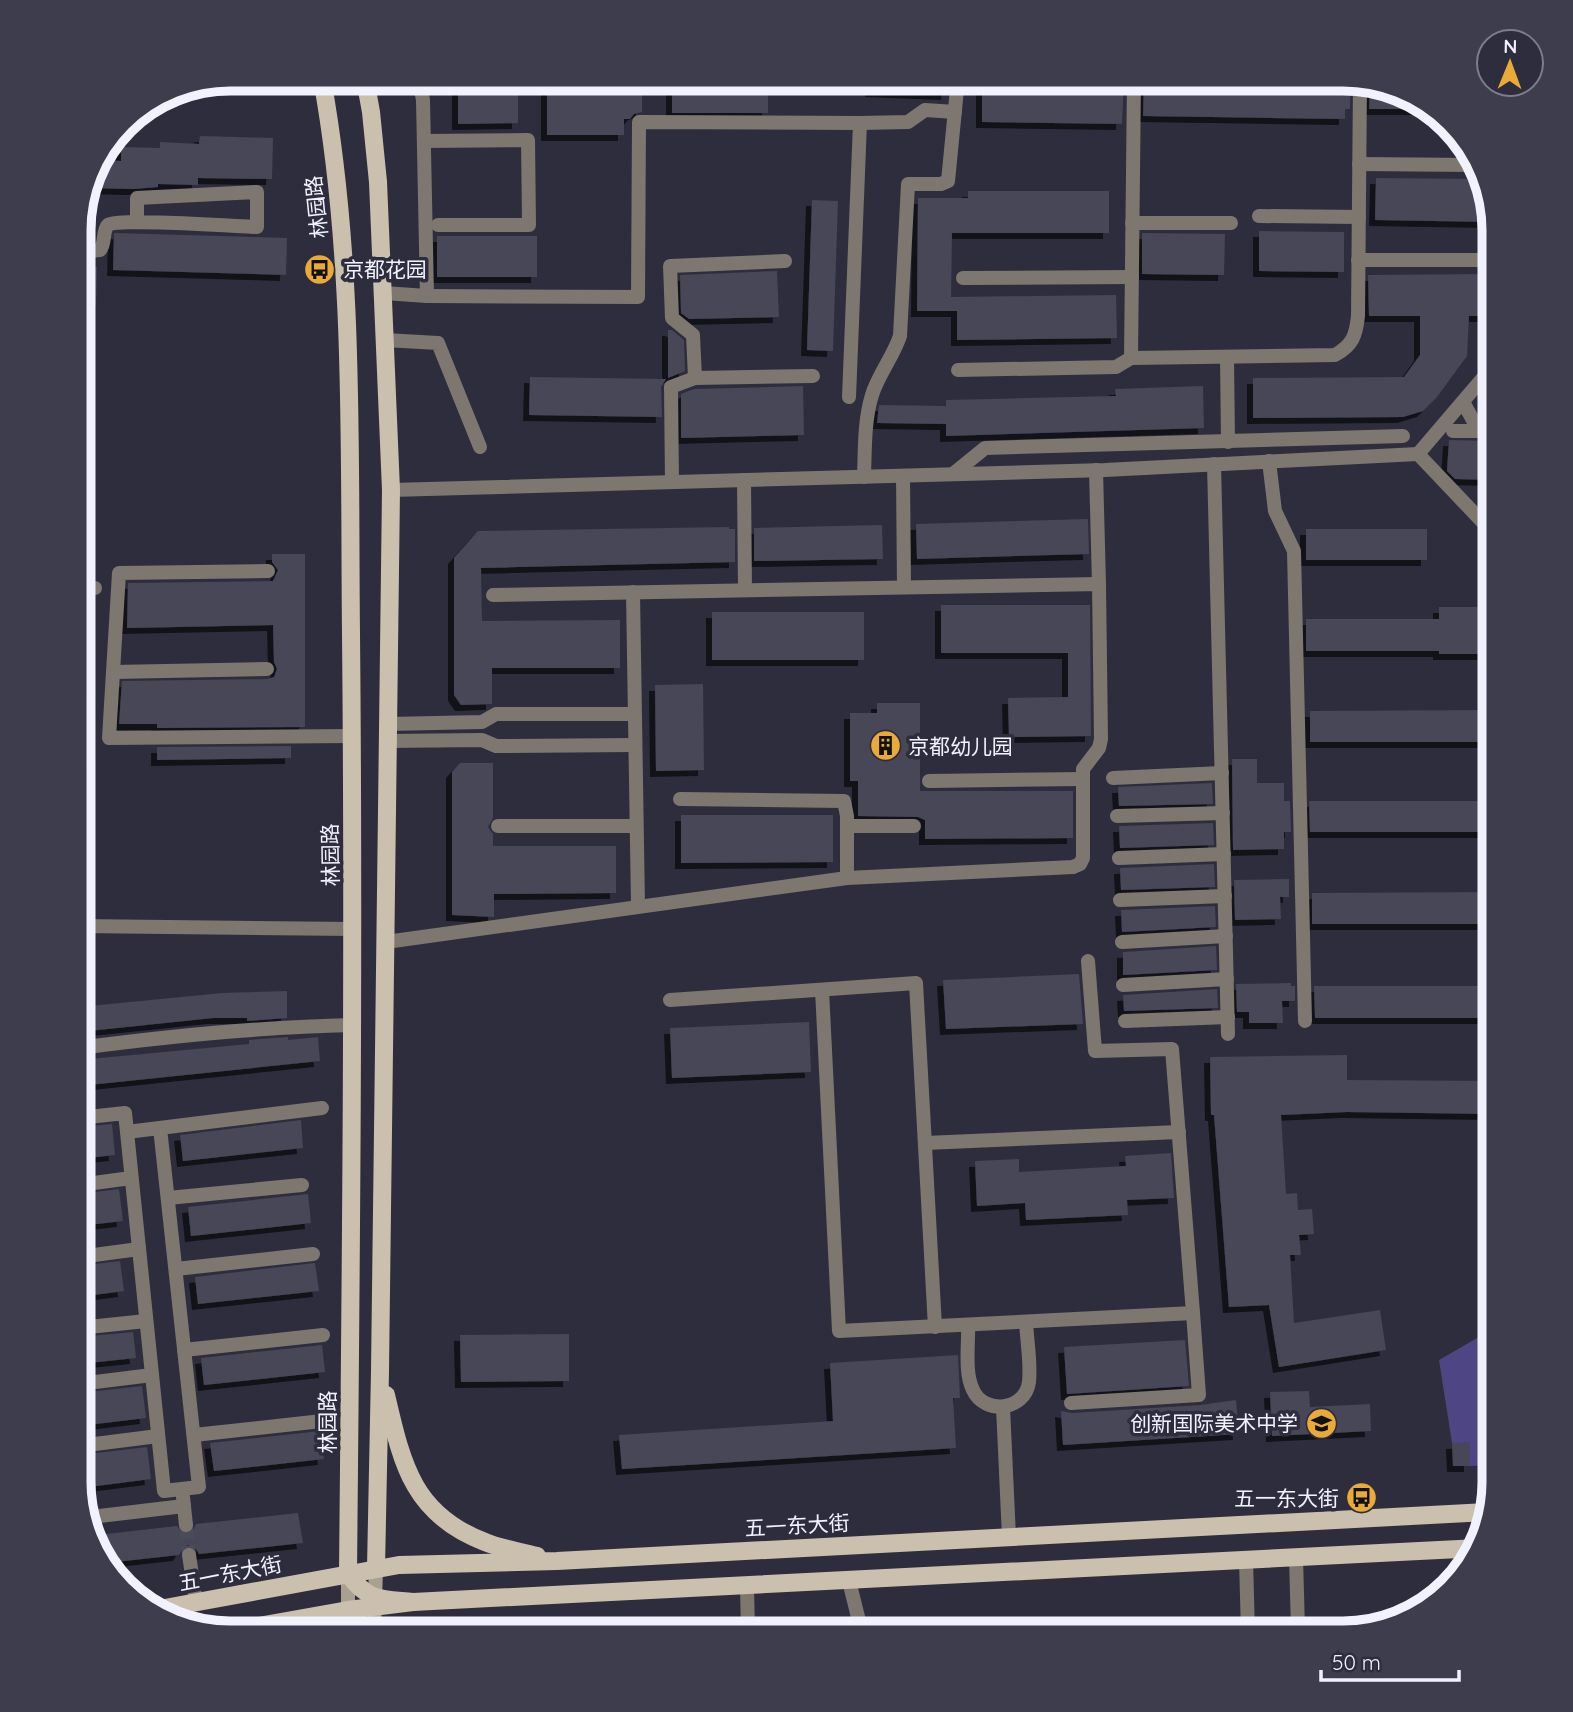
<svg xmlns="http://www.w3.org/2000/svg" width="1573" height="1712" viewBox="0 0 1573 1712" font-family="Quicksand,'Noto Sans SC',sans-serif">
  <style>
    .green { fill: #4e4684 }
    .building { fill: #464659; filter: url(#shadow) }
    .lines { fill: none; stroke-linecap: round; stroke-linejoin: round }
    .minor-tunnel { stroke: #4b4b5b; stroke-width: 14; stroke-dasharray: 14 7; stroke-linecap: butt }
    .minor { stroke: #7d776f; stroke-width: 14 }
    .tertiary { stroke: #7d776f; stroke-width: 14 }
    .secondary { stroke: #a9a092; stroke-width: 14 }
    .primary { stroke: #cbbfae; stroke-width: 18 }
    .labels { text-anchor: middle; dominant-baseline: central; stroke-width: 7; stroke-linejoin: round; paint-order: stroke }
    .street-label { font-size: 21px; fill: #f2f2fe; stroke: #2e2d3e }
    .poi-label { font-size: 21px; fill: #f2f2fe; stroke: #2e2d3e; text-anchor: start }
    .rim { fill: none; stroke: #f2f2fe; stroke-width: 9 }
  </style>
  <defs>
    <filter id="shadow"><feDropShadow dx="-6" dy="6" stdDeviation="0" flood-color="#0009"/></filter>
  </defs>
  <rect width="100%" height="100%" fill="#2e2d3e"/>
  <!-- green -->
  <path class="green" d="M1491,1330L1494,1344V1465L1470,1466V1443H1452L1439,1360Z"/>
  <!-- building -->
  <g class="building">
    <path d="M547,79H642V112L634,114L630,119H624V135H547Z"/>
    <path d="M871,79H948L947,94L871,91Z"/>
    <path d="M1144,79H1351L1350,109H1345V119L1143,116Z"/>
    <path d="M982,80L1124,81L1122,124L982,122Z"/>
    <path d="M1370,84L1410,95L1428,109H1369Z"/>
    <rect x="672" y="86" width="96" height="27"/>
    <path d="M458,88H518V123L458,124Z"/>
    <path d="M200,136L273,138L272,179L198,178V185L158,184V187L134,189L88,188L97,160L121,161V147L160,148V142L199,144Z"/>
    <path d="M1376,178L1477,179L1492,222L1375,220Z"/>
    <path d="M968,191H1109V233H952L951,297L1116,295L1117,338L957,340V311H917L918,198H968Z"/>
    <path d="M812,200L838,201L833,351L807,350Z"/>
    <path d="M1259,231L1344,232V272L1259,271Z"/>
    <path d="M114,233L287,238L286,275L113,270Z"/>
    <path d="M1142,233L1225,234L1224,275L1142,274Z"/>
    <rect x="437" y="236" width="100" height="41"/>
    <path d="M79,267H97L96,305H79Z"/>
    <path d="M777,271L779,317L689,319L681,313L680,275Z"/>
    <path d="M1489,274V316H1469L1467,356L1437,397L1423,411L1403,417L1253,418V378L1404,377L1420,355V316H1369L1368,275Z"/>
    <path d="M668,330H672L684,340L685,371L668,378Z"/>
    <path d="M530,377L666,379L661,387L662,417L529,415Z"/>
    <path d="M803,386L804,435L681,438V394L694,389Z"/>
    <path d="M1203,386L1204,428L946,436V424L877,423L879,405L946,406V400L1116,396L1115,389Z"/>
    <path d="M1449,440L1494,441V480L1455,479L1447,471Z"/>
    <path d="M1088,519L1089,554L917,559L916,524Z"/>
    <path d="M882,525L883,559L754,561V528Z"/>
    <path d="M729,527V529H735V562L481,568L482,621L620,620V668H492V704L461,705L454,695V558L478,531Z"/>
    <rect x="1306" y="529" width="121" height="31"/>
    <rect x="79" y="535" width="15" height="43"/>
    <path d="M272,554H305V727L157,728V724H119L122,681L267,679L274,677L277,669L274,662L273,625L127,628L128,583L273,581L278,570L272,562Z"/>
    <path d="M941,605H1090L1091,736L1009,737L1008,698L1068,697V653H941Z"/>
    <path d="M1439,607H1489V654H1439V651H1306V619H1439Z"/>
    <rect x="712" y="612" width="152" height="48"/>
    <path d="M703,684L704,770L656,771L655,685Z"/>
    <path d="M877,703H920V791H1073V838L925,839V820L918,817L858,816V781H850V713H877Z"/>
    <path d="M1489,710V742H1310V711Z"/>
    <path d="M291,746V758L157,760V747Z"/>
    <path d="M1232,759H1257V783H1284V801H1290L1291,832H1284V849L1233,850Z"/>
    <path d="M460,763H493V818L488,827L493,834V846H616V893L494,894V917L452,915V772Z"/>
    <path d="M1212,783L1213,804L1119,806L1118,787Z"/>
    <path d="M1309,801H1490V832H1310Z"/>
    <path d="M681,815H833V862L681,863Z"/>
    <path d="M1213,823L1214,845L1120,848L1119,826Z"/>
    <path d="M1214,864L1215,887L1121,890L1120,868Z"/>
    <path d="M1289,879V897H1280L1281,919L1235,920L1234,880Z"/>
    <path d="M1491,892V924H1312V893Z"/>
    <path d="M1215,906L1216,927L1122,932L1121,910Z"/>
    <path d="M1216,946L1217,970L1123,975V952Z"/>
    <path d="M1079,974L1083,1024L946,1029L943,980Z"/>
    <path d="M1291,983V986H1295V1001H1282L1283,1023H1249V1012H1237L1236,984Z"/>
    <path d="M1314,986H1493V1018H1315Z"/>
    <path d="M1217,989L1218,1008L1124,1011L1123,995Z"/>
    <path d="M287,991V1018L247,1021V1018H213L79,1032V1007L222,993Z"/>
    <path d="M809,1022L811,1072L672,1078L670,1028Z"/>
    <path d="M288,1037V1040L318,1037L320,1061L79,1086V1060L249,1044V1040Z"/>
    <path d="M1347,1055V1080L1494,1081V1114L1347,1112L1281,1115L1286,1194L1297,1193L1298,1210L1312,1209L1314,1234L1299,1235L1301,1255H1290L1294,1323L1380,1310L1386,1350L1279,1367L1269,1305L1229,1307L1214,1115H1211L1210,1057Z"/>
    <path d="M301,1120L303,1148L183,1161L180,1135Z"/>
    <path d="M112,1124L115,1155L79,1159V1127Z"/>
    <path d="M1171,1153L1174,1198L1127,1200L1128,1215L1026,1220L1025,1203L977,1206L975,1161L1019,1159V1172L1126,1166L1125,1156Z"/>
    <path d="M119,1189L123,1221L79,1226V1194Z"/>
    <path d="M308,1194L311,1223L191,1236L188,1207Z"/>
    <path d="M120,1261L124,1291L79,1297V1266Z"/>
    <path d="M315,1263L319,1291L198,1304L195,1277Z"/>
    <path d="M133,1332L136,1358L79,1364V1337Z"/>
    <path d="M569,1334V1381L461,1382L460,1335Z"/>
    <path d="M1185,1340L1189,1386L1067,1394L1064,1347Z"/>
    <path d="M322,1345L325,1372L204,1385L201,1358Z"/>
    <path d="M958,1355L960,1398H953L956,1448L622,1469L619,1435L833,1421L830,1363Z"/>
    <path d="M142,1386L146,1418L79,1426V1393Z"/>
    <path d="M1309,1391L1310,1407L1370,1404L1371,1431L1272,1436L1270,1392Z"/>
    <path d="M1236,1400L1239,1434L1063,1445L1061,1411L1072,1413L1200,1405Z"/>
    <path d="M320,1431L324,1459L214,1471L210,1443Z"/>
    <path d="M1470,1442V1466H1453L1452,1443Z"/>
    <path d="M147,1447L151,1479L81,1488L79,1455Z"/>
    <path d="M298,1513L303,1543L199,1554L196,1549L188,1545L183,1548L179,1555L106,1563L97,1535L177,1526L182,1533L188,1534L194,1529L196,1524Z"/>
  </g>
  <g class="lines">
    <!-- minor-tunnel -->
    <path class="minor-tunnel" d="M186,1525L189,1555"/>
    <!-- minor -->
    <g class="minor">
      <path d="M860,123L908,122L925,110L955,112"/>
      <path d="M424,141L528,140L529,225H438"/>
      <path d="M1359,164L1472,165"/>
      <path d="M1259,216L1359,217"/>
      <path d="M1132,223H1231"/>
      <path d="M79,252L100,250C106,243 102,231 108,225C114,218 238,226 257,227V192L137,198V222"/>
      <path d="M1358,260H1486"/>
      <path d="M785,261L670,266L672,318L693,335L695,378L813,376"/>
      <path d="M963,278L1132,277"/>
      <path d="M384,293L427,296L423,100L419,79"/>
      <path d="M427,296L638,297L639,122L860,123L849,397"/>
      <path d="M385,340L438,343L480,447"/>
      <path d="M1131,358L1134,79"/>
      <path d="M1227,358L1228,442"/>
      <path d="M1494,365L1418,454L1494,534"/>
      <path d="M958,370L1116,367L1131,358L1335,355C1353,345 1356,335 1358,316L1360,81"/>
      <path d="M1463,402L1479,431"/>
      <path d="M1453,431H1494"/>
      <path d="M1269,461L1275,511L1294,551L1305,1021"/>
      <path d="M1214,464L1228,1034"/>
      <path d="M1096,470L1099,584"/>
      <path d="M953,474L985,448L1403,436"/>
      <path d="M903,476L904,587"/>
      <path d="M864,477C865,450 864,421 872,395C878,375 893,357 900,336L908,184H941L948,181L958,79"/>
      <path d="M744,480L745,590"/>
      <path d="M672,482L671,387L695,378"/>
      <path d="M268,571L119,573L109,738L352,736"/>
      <path d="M79,588H95"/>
      <path d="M633,592L638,906"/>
      <path d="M113,672L267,669"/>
      <path d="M388,724L482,722L496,714H634"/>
      <path d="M388,741L482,740L496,746L634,745"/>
      <path d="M1113,778L1222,773"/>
      <path d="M929,781L1083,779"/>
      <path d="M680,799L844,801L847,816V878"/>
      <path d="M1117,816L1223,813"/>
      <path d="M498,826H635"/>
      <path d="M847,826H914"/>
      <path d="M1119,858L1224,854"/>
      <path d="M1120,900L1225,896"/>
      <path d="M79,926L354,929"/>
      <path d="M386,942L847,878L1073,867L1080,864L1083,858V769L1099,748L1101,739L1099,584L493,595"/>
      <path d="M1122,942L1226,936"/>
      <path d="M1123,985L1227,979"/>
      <path d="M822,990L839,1331L1193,1313L1172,1049L1095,1051L1088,961"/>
      <path d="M670,1000L916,983L935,1327"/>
      <path d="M1125,1021L1228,1017"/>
      <path d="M79,1048C170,1036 262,1027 353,1025"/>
      <path d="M79,1118L125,1113L127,1132"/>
      <path d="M160,1128L199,1487L164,1491L127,1132L322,1108"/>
      <path d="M925,1143L1179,1132"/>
      <path d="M79,1185L131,1178"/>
      <path d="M168,1198L302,1185"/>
      <path d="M79,1257L139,1249"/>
      <path d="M176,1269L313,1254"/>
      <path d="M968,1325C969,1344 964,1372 973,1390C984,1415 1025,1411 1029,1382C1031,1363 1027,1341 1026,1322"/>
      <path d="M79,1328L146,1321"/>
      <path d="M184,1350L323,1335"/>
      <path d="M79,1384L152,1375"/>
      <path d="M1071,1403L1199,1395L1193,1313"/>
      <path d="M1003,1407L1009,1537"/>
      <path d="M194,1435L322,1421"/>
      <path d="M79,1446L158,1436"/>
      <path d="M183,1497L186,1525"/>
      <path d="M91,1517L184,1506"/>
      <path d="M189,1555L196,1602"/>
      <path d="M1296,1558L1298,1629L1368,1625"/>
      <path d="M1246,1560L1248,1633"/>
      <path d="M849,1581L862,1633"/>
      <path d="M747,1586L748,1633"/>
    </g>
    <!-- tertiary -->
    <path class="tertiary" d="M391,490L1105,470L1418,454"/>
    <!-- secondary -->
    <g class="secondary">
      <path d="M348,1633V1574"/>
      <path d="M374,1633L376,1568"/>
    </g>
    <!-- primary -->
    <g class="primary">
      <path d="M322,79C355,261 349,449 351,634C354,947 351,1260 348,1574C369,1602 381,1599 413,1602"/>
      <path d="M365,79L371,112L378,182L391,490L380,1371L376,1568"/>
      <path d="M386,1395C402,1463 412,1514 485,1542C501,1549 520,1551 537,1556"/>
      <path d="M154,1610L399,1565L557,1561L1487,1512"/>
      <path d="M225,1632L348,1610L413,1602L1479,1548"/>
    </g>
  </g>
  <!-- icons -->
  <defs>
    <symbol id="bus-disc" viewBox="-11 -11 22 22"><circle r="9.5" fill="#e9aa38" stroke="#2e2d3e"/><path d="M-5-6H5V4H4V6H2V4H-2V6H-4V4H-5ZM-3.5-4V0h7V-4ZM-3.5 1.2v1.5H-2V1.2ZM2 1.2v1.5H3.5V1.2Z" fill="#111"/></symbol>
    <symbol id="building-disc" viewBox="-11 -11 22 22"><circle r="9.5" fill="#e9aa38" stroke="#2e2d3e"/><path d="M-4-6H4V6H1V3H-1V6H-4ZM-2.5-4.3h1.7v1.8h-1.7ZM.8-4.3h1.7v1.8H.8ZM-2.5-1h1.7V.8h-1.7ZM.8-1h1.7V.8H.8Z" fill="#111"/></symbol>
    <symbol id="school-disc" viewBox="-11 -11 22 22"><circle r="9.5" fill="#e9aa38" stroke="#2e2d3e"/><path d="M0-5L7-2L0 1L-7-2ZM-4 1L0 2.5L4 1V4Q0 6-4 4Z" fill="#111"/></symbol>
  </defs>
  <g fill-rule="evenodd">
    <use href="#bus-disc" x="302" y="252" width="35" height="35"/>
    <use href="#building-disc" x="868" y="728" width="35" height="35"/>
    <use href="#school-disc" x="1304" y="1406" width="35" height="35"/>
    <use href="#bus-disc" x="1344" y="1480" width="35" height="35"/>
  </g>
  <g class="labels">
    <!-- street labels -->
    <g class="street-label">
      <text transform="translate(316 207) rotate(-96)">林园路</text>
      <text transform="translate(330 855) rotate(-91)">林园路</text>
      <text transform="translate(327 1422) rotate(-90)">林园路</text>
      <text transform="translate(797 1525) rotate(-3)">五一东大街</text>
      <text transform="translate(230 1573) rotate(-11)">五一东大街</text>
    </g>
    <!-- poi labels -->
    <g class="poi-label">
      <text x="343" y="269">京都花园</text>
      <text x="908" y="746">京都幼儿园</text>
      <text x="1298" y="1423" text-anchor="end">创新国际美术中学</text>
      <text x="1339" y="1498" text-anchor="end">五一东大街</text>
    </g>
  </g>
  <!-- crop -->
  <path d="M0 0H1573V1712H0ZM230 91H1343A139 139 0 0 1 1482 230V1482A139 139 0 0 1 1343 1621H230A139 139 0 0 1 91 1482V230A139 139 0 0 1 230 91Z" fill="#3e3d4d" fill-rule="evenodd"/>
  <path class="rim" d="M230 91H1343A139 139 0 0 1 1482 230V1482A139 139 0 0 1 1343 1621H230A139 139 0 0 1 91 1482V230A139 139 0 0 1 230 91Z"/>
  <!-- north arrow -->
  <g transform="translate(1510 63) rotate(1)"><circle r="33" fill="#2e2d3e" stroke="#7c7c8b" stroke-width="2"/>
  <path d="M0-5L12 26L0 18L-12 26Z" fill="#e9aa38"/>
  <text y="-10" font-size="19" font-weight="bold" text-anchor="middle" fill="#f2f2fe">N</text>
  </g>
  <!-- scale -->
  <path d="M1321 1670v10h138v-10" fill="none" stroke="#f2f2fe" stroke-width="3.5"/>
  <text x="1332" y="1670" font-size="21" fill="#f2f2fe" stroke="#2e2d3e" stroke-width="5" paint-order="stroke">50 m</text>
</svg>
